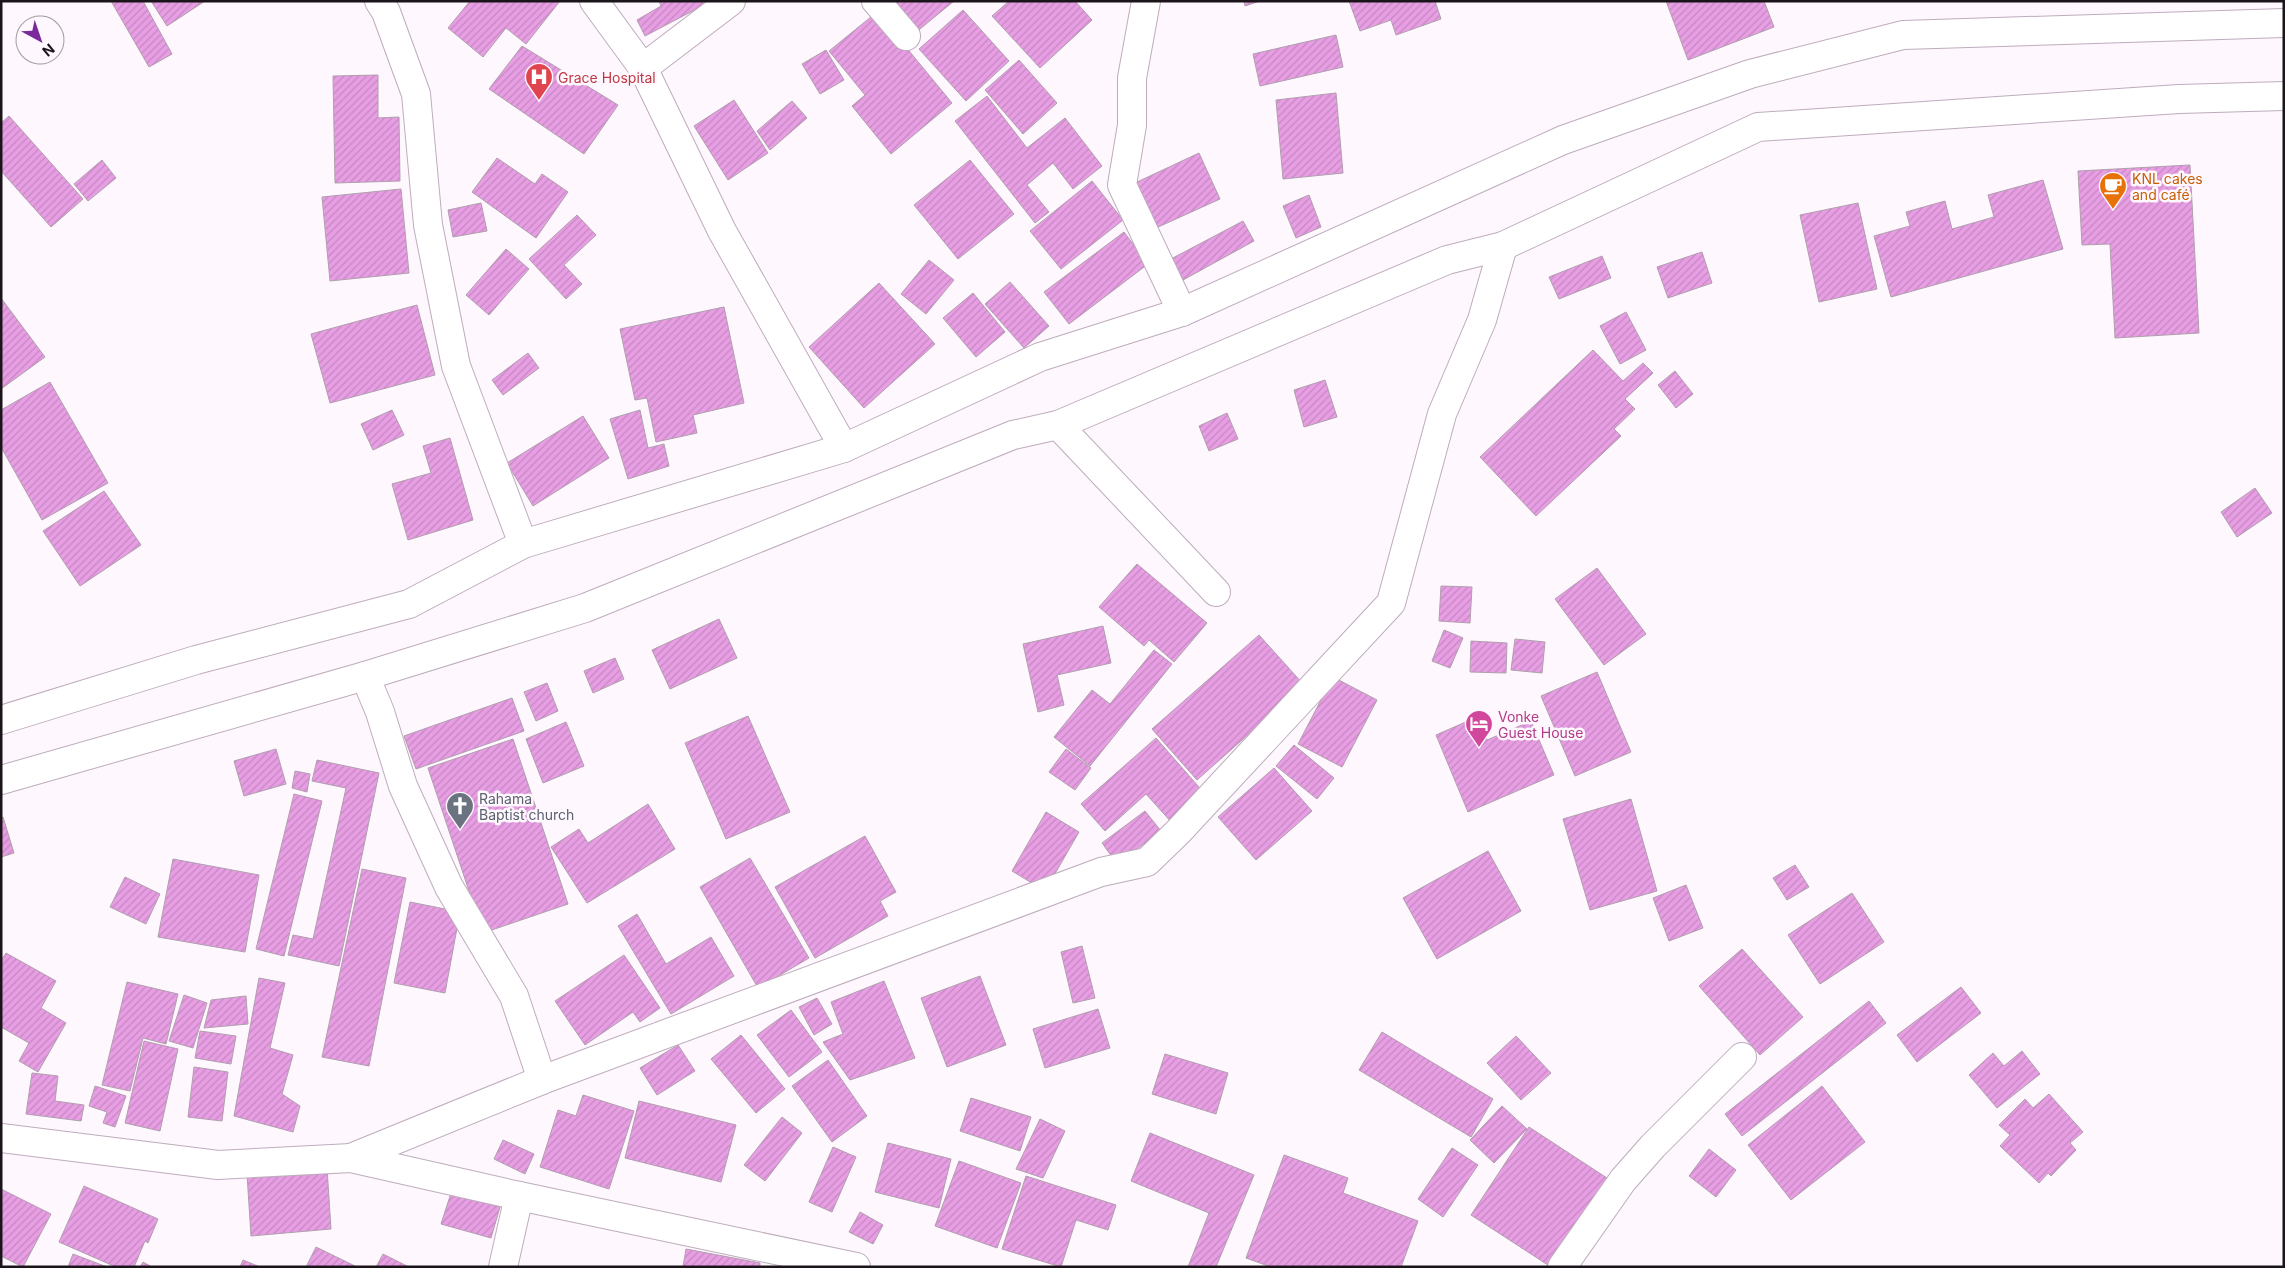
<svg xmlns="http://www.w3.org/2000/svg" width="2285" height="1268" viewBox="0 0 2285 1268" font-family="Inter,sans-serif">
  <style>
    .building { fill: url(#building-hatch); stroke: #b09eae }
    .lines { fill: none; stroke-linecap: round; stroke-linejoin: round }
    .street-casing { stroke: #beacbd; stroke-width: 30 }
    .secondary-casing { stroke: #beacbd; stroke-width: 30 }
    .street { stroke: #fff; stroke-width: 28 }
    .secondary { stroke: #fff; stroke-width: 28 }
    .labels { text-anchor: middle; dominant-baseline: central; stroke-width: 5; stroke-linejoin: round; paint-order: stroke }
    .health-label { font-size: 14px; fill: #be3a42; stroke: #fef7fe; text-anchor: start }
    .food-label { font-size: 14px; fill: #c56008; stroke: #fef7fe; text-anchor: start }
    .hotel-label { font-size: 14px; fill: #b23c85; stroke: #fef7fe; text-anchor: start }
    .worship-label { font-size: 14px; fill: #5b616d; stroke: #fef7fe; text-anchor: start }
  </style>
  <defs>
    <pattern id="building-hatch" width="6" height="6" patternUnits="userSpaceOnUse" patternTransform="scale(1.25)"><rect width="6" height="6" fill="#e79ee3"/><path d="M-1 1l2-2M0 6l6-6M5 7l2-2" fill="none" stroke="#c687c2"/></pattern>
  </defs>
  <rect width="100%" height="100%" fill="#fef7fe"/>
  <!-- building -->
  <g class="building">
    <path d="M111,1H143L172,54L149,67Z"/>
    <path d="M151,1H205L167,26Z"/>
    <path d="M470,1H560L526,44L506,28L483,57L448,28Z"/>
    <path d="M659,1H702L704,5L645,36L637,20L661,6Z"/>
    <path d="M880,1H954L909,38Z"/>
    <path d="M1009,1H1075L1092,20L1040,68L992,16Z"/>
    <path d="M1244,1H1260L1245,6Z"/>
    <path d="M1349,1H1435L1441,19L1396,35L1391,20L1360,31Z"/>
    <path d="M1666,1H1764L1774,27L1688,60Z"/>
    <path d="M963,10L1009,61L966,101L919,49Z"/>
    <path d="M877,12L952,103L891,154L852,106L865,95L829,51Z"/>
    <path d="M1336,35L1343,67L1260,86L1253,54Z"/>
    <path d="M522,46L618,105L584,154L489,89Z"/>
    <path d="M826,50L844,80L820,94L802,64Z"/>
    <path d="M1019,60L1057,103L1023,134L985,90Z"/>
    <path d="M378,75V118L399,117L400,181L335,183L333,76Z"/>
    <path d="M1336,93L1343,173L1283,179L1276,100Z"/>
    <path d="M987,96L1027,148L1065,118L1102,166L1073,189L1053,163L1027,185L1049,212L1035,223L955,121Z"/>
    <path d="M734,100L768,153L728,180L694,126Z"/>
    <path d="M792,101L807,118L770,150L757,131Z"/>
    <path d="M9,116L83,199L51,227L1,171V123Z"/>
    <path d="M1199,153L1220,199L1156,228L1135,183Z"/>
    <path d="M497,158L535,184L542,174L568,192L536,238L472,192Z"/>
    <path d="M102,160L116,178L88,201L74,184Z"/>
    <path d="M970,160L1014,214L958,259L914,205Z"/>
    <path d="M2190,165L2199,333L2115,338L2110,244L2082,245L2078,171Z"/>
    <path d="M2043,180L2063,249L1891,297L1874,236L1910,226L1906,212L1945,201L1952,229L1994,217L1988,195Z"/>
    <path d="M1092,181L1123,220L1061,269L1030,231Z"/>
    <path d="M401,189L409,273L330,281L322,197Z"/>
    <path d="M1309,195L1321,227L1296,238L1283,206Z"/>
    <path d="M481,203L487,231L453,237L448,210Z"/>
    <path d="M1858,203L1877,289L1819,302L1800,215Z"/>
    <path d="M577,215L596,235L564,265L582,284L566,299L529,259Z"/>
    <path d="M1243,221L1254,241L1183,280L1171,259Z"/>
    <path d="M1124,232L1148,264L1069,324L1044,292Z"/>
    <path d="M506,249L529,269L489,315L466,295Z"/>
    <path d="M1702,252L1712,283L1668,298L1657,267Z"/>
    <path d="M1602,256L1611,278L1559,299L1549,277Z"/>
    <path d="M929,260L954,280L926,314L901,294Z"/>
    <path d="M1010,282L1049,326L1024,348L985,304Z"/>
    <path d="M879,283L935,344L864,408L809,347Z"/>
    <path d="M973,293L1005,332L976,357L943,318Z"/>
    <path d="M1,298L45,357L1,389Z"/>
    <path d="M417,305L435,375L330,403L311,334Z"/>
    <path d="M724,307L744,403L693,415L697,433L656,442L647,398L635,400L620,329Z"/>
    <path d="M1626,312L1646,350L1620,364L1600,326Z"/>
    <path d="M1593,350L1623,381L1643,363L1653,373L1625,399L1635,409L1614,429L1621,436L1536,516L1480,457Z"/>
    <path d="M528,353L539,368L503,395L492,380Z"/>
    <path d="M1675,371L1693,394L1676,408L1658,385Z"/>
    <path d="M1325,380L1337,417L1304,427L1294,390Z"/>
    <path d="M50,382L108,483L42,520L1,447V410Z"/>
    <path d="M392,410L404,435L373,450L361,424Z"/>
    <path d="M640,410L648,448L664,444L669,466L628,479L610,419Z"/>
    <path d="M1227,413L1238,439L1209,451L1199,426Z"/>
    <path d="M583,416L609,458L533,506L507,463Z"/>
    <path d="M450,438L473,520L408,540L392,484L431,473L423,446Z"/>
    <path d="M2255,488L2272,513L2237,537L2221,512Z"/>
    <path d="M104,491L141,545L80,586L43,531Z"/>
    <path d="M1137,564L1207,623L1174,662L1149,640L1144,646L1099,607Z"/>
    <path d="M1597,568L1646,634L1604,665L1555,599Z"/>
    <path d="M1441,586L1472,587L1470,623L1439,621Z"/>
    <path d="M719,619L737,658L670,689L652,650Z"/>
    <path d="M1103,626L1111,663L1057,675L1064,705L1038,712L1023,644Z"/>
    <path d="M1444,630L1463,638L1450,668L1432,661Z"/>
    <path d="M1259,635L1304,685L1197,780L1152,729Z"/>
    <path d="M1515,639L1545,642L1542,673L1511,670Z"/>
    <path d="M1471,641L1507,643L1506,673L1470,672Z"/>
    <path d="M1154,650L1172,664L1090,766L1054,737L1092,690L1110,704Z"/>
    <path d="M615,658L624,679L593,693L584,671Z"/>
    <path d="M1597,672L1631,752L1575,776L1541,696Z"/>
    <path d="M1333,677L1377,700L1342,767L1298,744Z"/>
    <path d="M547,683L558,711L536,721L524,692Z"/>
    <path d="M512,698L524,731L416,769L404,736Z"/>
    <path d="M748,716L790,812L726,839L685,743Z"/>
    <path d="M1477,717L1487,740L1531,721L1554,775L1468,812L1436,735Z"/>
    <path d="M566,722L584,766L543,783L526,739Z"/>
    <path d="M1156,738L1205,794L1173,824L1146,794L1105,831L1081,804Z"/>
    <path d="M513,739L568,904L483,933L428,768Z"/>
    <path d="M1294,745L1334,778L1317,799L1276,766Z"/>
    <path d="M276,749L286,784L244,796L234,761Z"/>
    <path d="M1066,749L1091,768L1075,790L1049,772Z"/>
    <path d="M317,760L379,773L339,966L288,955L293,935L313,939L346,788L312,781Z"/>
    <path d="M1274,768L1312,811L1256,860L1218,817Z"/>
    <path d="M295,771L310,774L307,792L292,788Z"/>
    <path d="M294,794L322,801L284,956L256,949Z"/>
    <path d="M1631,799L1657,891L1590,910L1563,819Z"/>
    <path d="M648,804L675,849L587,903L551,847L579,829L588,843Z"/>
    <path d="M1145,811L1161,831L1117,864L1102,843Z"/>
    <path d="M1046,812L1079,832L1045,891L1012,871Z"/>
    <path d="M3,817L14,853L1,857V818Z"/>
    <path d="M865,836L896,892L880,901L888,916L815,958L775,887Z"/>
    <path d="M1488,851L1521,911L1437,959L1403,898Z"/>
    <path d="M750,858L809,958L758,988L700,887Z"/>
    <path d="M173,859L259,875L245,952L158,937Z"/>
    <path d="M1795,865L1809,887L1787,900L1773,878Z"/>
    <path d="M362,869L406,878L369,1066L322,1057Z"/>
    <path d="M125,877L160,894L146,924L110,907Z"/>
    <path d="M1686,885L1703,928L1669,941L1653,898Z"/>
    <path d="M1852,893L1884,942L1820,984L1788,935Z"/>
    <path d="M410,902L460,912L445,993L394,983Z"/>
    <path d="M637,914L666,964L711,937L734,976L671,1014L618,926Z"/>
    <path d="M1082,946L1095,998L1073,1003L1061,952Z"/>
    <path d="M1742,949L1803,1017L1760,1055L1699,986Z"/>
    <path d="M6,953L56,981L41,1008L66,1023L38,1072L19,1061L29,1043L1,1027V961Z"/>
    <path d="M624,955L660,1008L640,1022L633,1012L585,1045L555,1001Z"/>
    <path d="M980,976L1006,1045L947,1067L921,998Z"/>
    <path d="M259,978L285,983L270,1048L293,1055L282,1094L300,1106L293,1132L234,1116Z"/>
    <path d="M884,981L915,1058L850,1080L823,1042L843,1034L831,1002Z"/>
    <path d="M127,982L178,994L166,1044L143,1038L130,1091L102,1085Z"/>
    <path d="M1961,987L1981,1013L1917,1062L1897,1035Z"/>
    <path d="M184,995L207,1003L193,1048L169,1041Z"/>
    <path d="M246,996L248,1024L204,1028L211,1000Z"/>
    <path d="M817,998L832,1024L814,1035L799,1007Z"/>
    <path d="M1869,1001L1886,1023L1742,1136L1725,1114Z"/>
    <path d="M1098,1009L1110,1048L1045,1068L1033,1029Z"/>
    <path d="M791,1010L822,1052L789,1077L757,1035Z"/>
    <path d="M200,1031L236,1036L231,1064L195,1058Z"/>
    <path d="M1382,1032L1493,1099L1471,1137L1359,1070Z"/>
    <path d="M741,1035L785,1089L756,1113L711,1059Z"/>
    <path d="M1516,1036L1551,1073L1521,1100L1487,1063Z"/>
    <path d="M144,1041L178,1049L160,1131L125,1123Z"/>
    <path d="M678,1045L695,1071L657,1095L640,1068Z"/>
    <path d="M2022,1051L2040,1074L1997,1108L1969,1075L1993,1053L2004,1066Z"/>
    <path d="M1165,1054L1228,1073L1216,1114L1152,1094Z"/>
    <path d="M828,1060L867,1116L832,1142L792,1086Z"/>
    <path d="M194,1067L228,1072L222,1121L188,1117Z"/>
    <path d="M32,1073L58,1076L55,1101L84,1105L81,1121L26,1114Z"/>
    <path d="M95,1086L126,1096L115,1127L103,1123L107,1112L89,1106Z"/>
    <path d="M1822,1086L1865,1142L1791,1200L1748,1145Z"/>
    <path d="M2049,1094L2083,1132L2070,1143L2076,1150L2051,1176L2048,1173L2039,1183L2000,1146L2010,1135L1999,1125L2025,1099L2033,1108Z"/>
    <path d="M583,1095L634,1111L609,1189L540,1167L558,1110L576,1116Z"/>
    <path d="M971,1098L1031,1117L1020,1151L960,1131Z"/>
    <path d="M639,1101L736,1125L721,1182L625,1158Z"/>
    <path d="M1502,1106L1527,1129L1494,1163L1470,1140Z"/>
    <path d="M782,1117L802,1133L765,1181L744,1165Z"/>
    <path d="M1040,1119L1065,1131L1043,1178L1016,1169Z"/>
    <path d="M1529,1127L1610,1180L1551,1267L1471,1215Z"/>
    <path d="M1150,1133L1254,1175L1216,1267H1188L1209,1213L1131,1181Z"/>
    <path d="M503,1140L534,1154L525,1174L494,1159Z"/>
    <path d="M888,1143L951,1159L939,1208L875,1192Z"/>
    <path d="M833,1147L856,1157L832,1212L809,1202Z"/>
    <path d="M1452,1148L1478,1165L1443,1217L1418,1199Z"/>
    <path d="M1709,1149L1736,1170L1716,1197L1689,1176Z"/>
    <path d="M1284,1155L1348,1178L1343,1193L1418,1221L1401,1267H1271L1246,1258Z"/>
    <path d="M959,1161L1021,1183L997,1248L935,1226Z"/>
    <path d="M327,1168L331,1229L251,1236L247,1174Z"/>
    <path d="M1026,1176L1116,1205L1108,1230L1076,1220L1061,1267L1002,1249Z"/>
    <path d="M84,1186L158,1219L148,1243L145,1241L134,1267H116L59,1242Z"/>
    <path d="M1,1189L51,1214L23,1267L1,1256Z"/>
    <path d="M451,1193L500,1207L491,1238L441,1224Z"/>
    <path d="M860,1212L883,1225L873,1244L849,1232Z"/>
    <path d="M316,1247L357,1267H306Z"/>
    <path d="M686,1249L760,1263V1267H683Z"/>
    <path d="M73,1254L107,1267H68Z"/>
    <path d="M383,1254L409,1267H376Z"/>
    <path d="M243,1260L260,1267H240Z"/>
    <path d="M143,1262L152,1267H140Z"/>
  </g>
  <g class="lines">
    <defs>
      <g id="street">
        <path d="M379,1L386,12L416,94L428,225L456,366L523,544"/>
        <path d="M594,1L643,68L722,231L844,448"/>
        <path d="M876,1L906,36"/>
        <path d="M1146,1L1132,78V125L1122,185L1182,312"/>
        <path d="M643,68L731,1"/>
        <path d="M1058,425L1216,592"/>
        <path d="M365,676L380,712L403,786L449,887L514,996L542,1080"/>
        <path d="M1,1138L218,1165L351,1158L519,1196L856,1267"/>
        <path d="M351,1158L542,1080L1101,872L1147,862L1178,832L1391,603L1442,414L1482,320L1503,246"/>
        <path d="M503,1267L519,1196"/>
        <path d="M1562,1267L1623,1180L1653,1146L1742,1057"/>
      </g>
      <g id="secondary">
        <path d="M1,720L196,660L409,604L523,544L844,448L1040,357L1182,312L1563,140L1750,74L1903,35L2284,23"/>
        <path d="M1,780L365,676L585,608L1013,435L1058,425L1447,260L1503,246L1758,127L2179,99L2284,96"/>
      </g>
    </defs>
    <!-- street casing -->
    <use href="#street" class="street-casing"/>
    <!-- secondary casing -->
    <use href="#secondary" class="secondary-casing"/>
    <!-- street -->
    <use href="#street" class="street"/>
    <!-- secondary -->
    <use href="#secondary" class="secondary"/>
  </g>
  <!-- icons -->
  <defs>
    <symbol id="hospital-pin" viewBox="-11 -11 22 30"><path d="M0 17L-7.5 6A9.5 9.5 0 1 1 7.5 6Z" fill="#e0444e" stroke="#fef7fe"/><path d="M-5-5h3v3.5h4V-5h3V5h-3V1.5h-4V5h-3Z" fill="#fff"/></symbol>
    <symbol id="cafe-pin" viewBox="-11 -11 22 30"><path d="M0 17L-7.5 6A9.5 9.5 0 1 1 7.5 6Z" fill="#e8710a" stroke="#fef7fe"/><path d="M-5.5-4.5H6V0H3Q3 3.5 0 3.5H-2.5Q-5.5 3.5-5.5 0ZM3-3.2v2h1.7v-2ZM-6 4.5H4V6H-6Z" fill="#fff"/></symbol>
    <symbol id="hotel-pin" viewBox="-11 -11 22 30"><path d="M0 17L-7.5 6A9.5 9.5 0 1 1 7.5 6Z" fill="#d1479c" stroke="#fef7fe"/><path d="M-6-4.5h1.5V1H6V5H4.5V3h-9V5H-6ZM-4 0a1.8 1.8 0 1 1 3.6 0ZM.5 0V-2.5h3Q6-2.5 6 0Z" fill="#fff"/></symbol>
    <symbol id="church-pin" viewBox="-11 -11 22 30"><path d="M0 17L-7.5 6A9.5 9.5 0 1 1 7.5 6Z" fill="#6b7280" stroke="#fef7fe"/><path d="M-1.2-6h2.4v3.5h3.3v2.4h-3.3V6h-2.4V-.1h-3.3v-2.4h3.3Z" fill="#fff"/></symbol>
  </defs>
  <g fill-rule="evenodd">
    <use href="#hospital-pin" x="523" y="61" width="32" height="43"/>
    <use href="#cafe-pin" x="2097" y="170" width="32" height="43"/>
    <use href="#hotel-pin" x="1463" y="708" width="32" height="43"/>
    <use href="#church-pin" x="444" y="790" width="32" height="43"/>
  </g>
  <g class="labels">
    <!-- health labels -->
    <g class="health-label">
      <text x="558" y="77">Grace Hospital</text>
    </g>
    <!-- food labels -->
    <g class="food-label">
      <text x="2132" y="178">KNL cakes<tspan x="2132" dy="16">and café</tspan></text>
    </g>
    <!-- hotel labels -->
    <g class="hotel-label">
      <text x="1498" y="716">Vonke<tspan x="1498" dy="16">Guest House</tspan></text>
    </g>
    <!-- worship labels -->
    <g class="worship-label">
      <text x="479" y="798">Rahama<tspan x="479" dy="16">Baptist church</tspan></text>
    </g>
  </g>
  <!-- border -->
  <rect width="2285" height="1268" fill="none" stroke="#1b151b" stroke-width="5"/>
  <!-- north arrow -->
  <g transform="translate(40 40) rotate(140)"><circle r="24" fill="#fef7fe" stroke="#a39da3"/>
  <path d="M0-4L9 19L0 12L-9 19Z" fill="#7b2a9b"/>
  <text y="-8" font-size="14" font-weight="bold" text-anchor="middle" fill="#1b151b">N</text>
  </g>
</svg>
